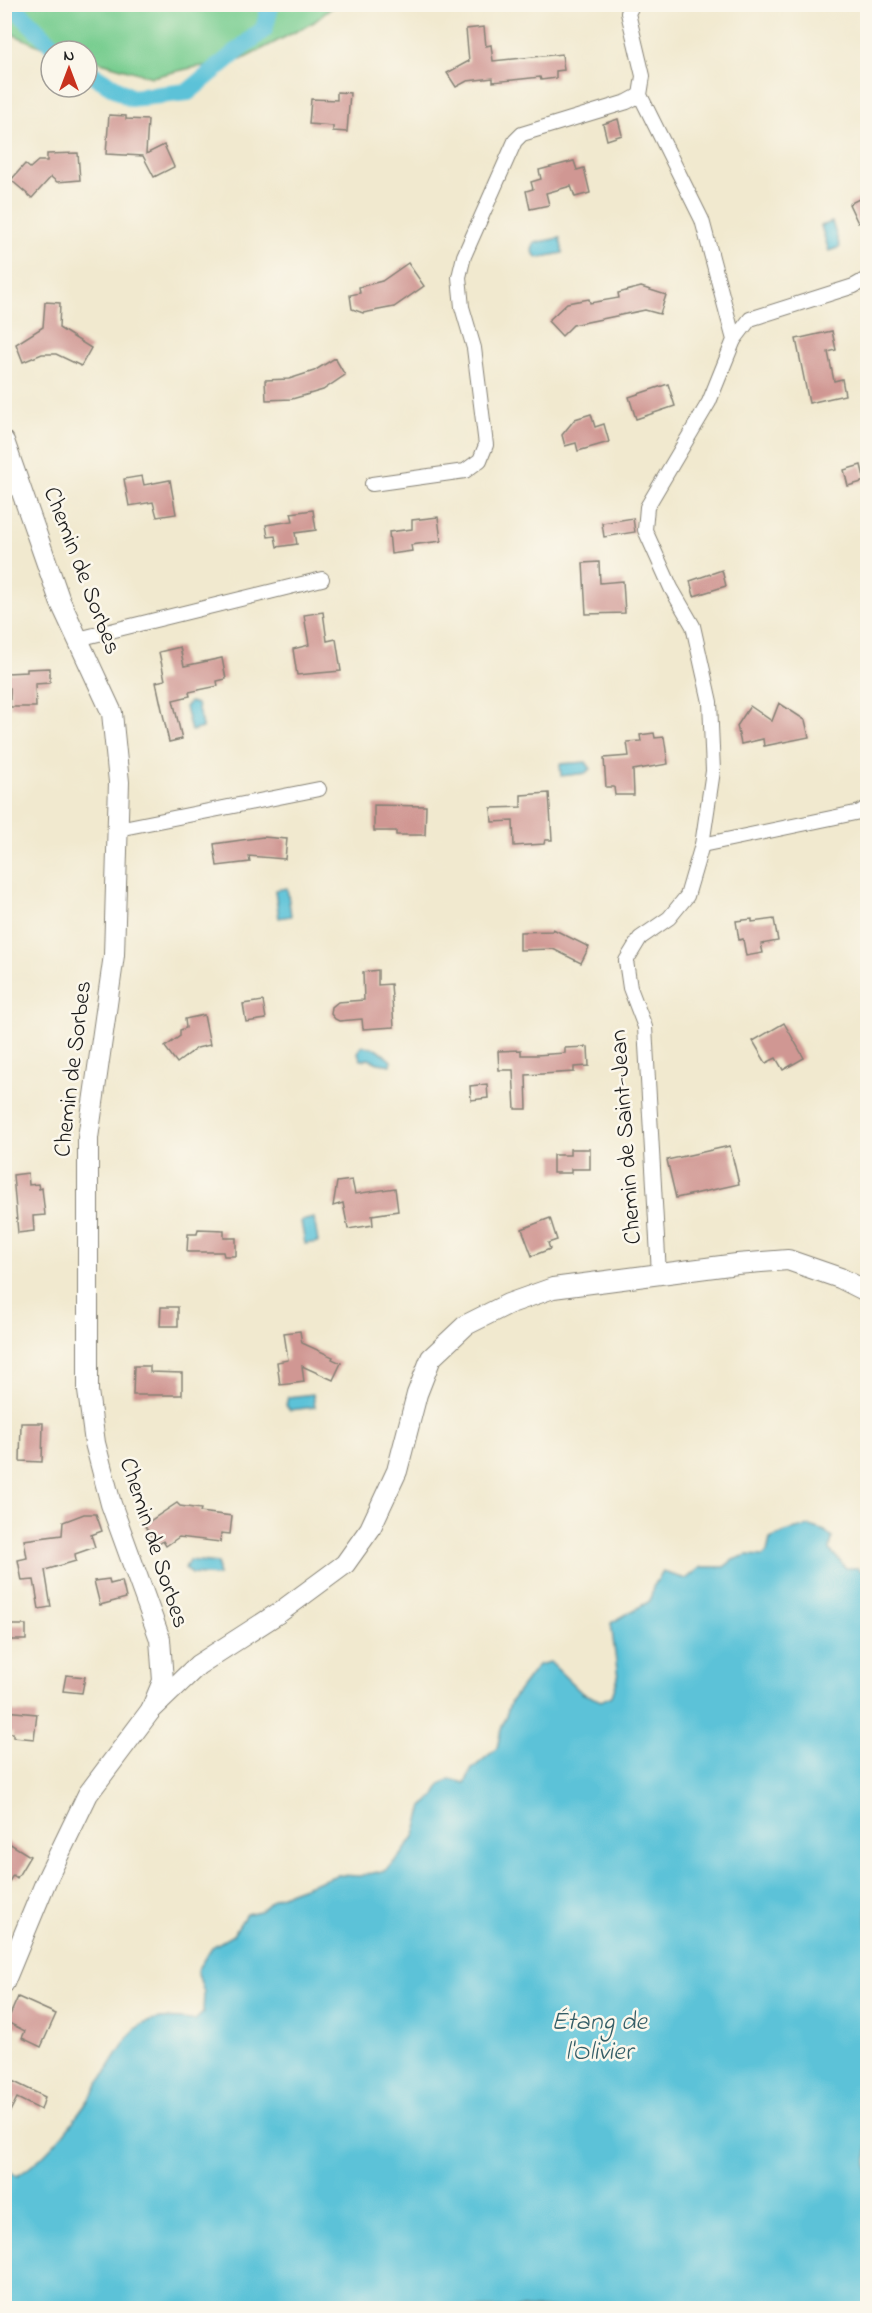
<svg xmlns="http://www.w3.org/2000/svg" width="872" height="2313" viewBox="0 0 872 2313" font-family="'Indie Flower',sans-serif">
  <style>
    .green { fill: #78cd90; stroke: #4a7456; stroke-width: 1.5 }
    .water { fill: #5bc2d8; stroke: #3c6f7a; stroke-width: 1.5 }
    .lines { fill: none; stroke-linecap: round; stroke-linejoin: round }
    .canal { stroke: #5bc2d8; stroke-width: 18 }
    .building { fill: #d09793 }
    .street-casing { stroke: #868276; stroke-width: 16 }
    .secondary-casing { stroke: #868276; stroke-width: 22 }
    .street { stroke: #fff; stroke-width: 14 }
    .secondary { stroke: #fff; stroke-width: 20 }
    .labels { text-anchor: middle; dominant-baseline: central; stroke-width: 5; stroke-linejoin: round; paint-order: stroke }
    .street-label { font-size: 24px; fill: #1c1c1c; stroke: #fbf7ec }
    .water-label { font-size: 26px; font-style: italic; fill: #355e67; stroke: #fbf7ec }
  </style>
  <rect width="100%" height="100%" fill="#fbf7ec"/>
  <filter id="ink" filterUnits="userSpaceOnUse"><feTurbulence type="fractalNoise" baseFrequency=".0167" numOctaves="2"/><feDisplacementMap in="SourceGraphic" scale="12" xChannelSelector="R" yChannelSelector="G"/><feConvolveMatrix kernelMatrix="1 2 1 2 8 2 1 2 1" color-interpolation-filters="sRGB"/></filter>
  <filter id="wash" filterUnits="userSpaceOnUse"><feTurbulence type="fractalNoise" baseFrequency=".008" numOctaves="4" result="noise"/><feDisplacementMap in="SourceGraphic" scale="24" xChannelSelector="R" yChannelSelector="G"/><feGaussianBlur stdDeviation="1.35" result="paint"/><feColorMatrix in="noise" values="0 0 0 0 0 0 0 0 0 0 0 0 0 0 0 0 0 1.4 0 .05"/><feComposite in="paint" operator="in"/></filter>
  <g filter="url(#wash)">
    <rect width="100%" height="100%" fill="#f1e9cf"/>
    <!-- green -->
    <path class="green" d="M5,4H335V5L314,22L241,60L191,68L152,77L87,58V51H51L5,31Z"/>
    <!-- water -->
    <g class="water">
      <path d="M832,222L840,247L829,251L821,226Z"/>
      <path d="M560,238L563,253L537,258L532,251L534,243Z"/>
      <path d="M190,702L197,704L202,726V728L191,731L185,707Z"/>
      <path d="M586,762L591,769L587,771V773L561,776L560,764Z"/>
      <path d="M287,888L291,916L279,918L275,890Z"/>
      <path d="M363,1046L378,1049L391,1061V1065L378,1063L369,1059L361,1060L358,1053L360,1048Z"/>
      <path d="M314,1218L318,1242L305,1244L301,1221Z"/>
      <path d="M313,1394L315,1407L290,1410L286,1405L288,1397Z"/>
      <path d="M809,1526L825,1531L832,1538L830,1550L846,1568H858L867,1575V2308H5V2179L10,2172L17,2176C49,2157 82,2112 101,2080C109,2068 127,2035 138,2027C155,2015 176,2019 195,2020L203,2013L204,1993L197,1970L212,1947L233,1935L246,1914L260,1911L274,1898L337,1875L360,1876L386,1870L402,1854L415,1835L423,1806L435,1796L440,1785L450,1779L465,1783L472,1769L497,1748L501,1730L511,1701L538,1665L550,1662L582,1693L601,1701L612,1696L618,1678L611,1623L650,1601L653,1587L663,1572L686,1579L701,1567H724L733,1560L747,1555L763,1556L767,1552L770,1539L788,1531Z"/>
      <path d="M189,1560L218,1563V1576L191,1574L185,1568Z"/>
    </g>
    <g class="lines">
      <!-- canal -->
      <g class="canal">
        <path d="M11,4L58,51"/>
        <path d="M87,71L131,98L188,92L264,29L271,4"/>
      </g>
    </g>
    <g id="blocks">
      <!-- building -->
      <g class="building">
        <path d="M484,27L486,46L491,45L493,61L562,54L564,70L556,71V78L541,80L540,77L493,82V78L467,81L456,87L447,73L469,61L466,29Z"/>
        <path d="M337,92L350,93L347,132L333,131V126L309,124L311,99L337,100Z"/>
        <path d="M109,115L126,116V119L148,120L146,154L164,145L174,167L154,177L143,156L106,154Z"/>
        <path d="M618,119L622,135L607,140L603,124Z"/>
        <path d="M78,153L80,180L57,182L51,177L32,198L11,180L25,164L30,168L38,161H47V154Z"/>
        <path d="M574,161L577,170L584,168L590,193L575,197L571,186L546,193L549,205L530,209L526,191L533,189L531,182L541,179L539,170Z"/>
        <path d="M867,195V218L858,223L849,204Z"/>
        <path d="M408,263L424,286L394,307L363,313L352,309L350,295L360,293L359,287L382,281Z"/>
        <path d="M641,287L666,295L660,314L645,310L573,325L562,336L548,321L567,303L589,299L590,303L619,298L618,293Z"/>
        <path d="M45,302L60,303L59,328L91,348L81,366L56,354H42L23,362L16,344L43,327Z"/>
        <path d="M832,331L836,350L828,352L834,381L842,379L845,395L809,403L796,339Z"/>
        <path d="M335,358L345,375L323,390L292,399L266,400L265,380L289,379L314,371Z"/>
        <path d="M668,384L675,406L636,419L629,397Z"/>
        <path d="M591,414L595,427L604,424L609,442L578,451L576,443L565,446L562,435L575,419Z"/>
        <path d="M861,465L865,481L848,486L844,470Z"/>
        <path d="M142,476L144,485L170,480L176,514L157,517L153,502L129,506L124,479Z"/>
        <path d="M313,510L316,530L295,533L297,544L277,547L275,536L268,537L266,525L293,521L291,513Z"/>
        <path d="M438,517L441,541L411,545L412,551L391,554L389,532L412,529V520Z"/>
        <path d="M633,518L635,532L604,537L602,523Z"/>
        <path d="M599,562L600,583L623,581L625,613L586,614L583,563Z"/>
        <path d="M722,570L726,586L694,596L690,581Z"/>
        <path d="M323,612L327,641L336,639L341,671L297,675L293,649L309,645L304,615Z"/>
        <path d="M180,647L184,666L222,658L226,679L217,681L218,686L189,692L190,696L173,700L182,739L169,742L156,682L165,680L159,652Z"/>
        <path d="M50,668V683L35,684L36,707H10V688H7V673L27,672V669Z"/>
        <path d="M779,703L805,720L809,737L764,746L763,739L741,744L737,726L750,706L772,721Z"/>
        <path d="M654,733L655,738L664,737L668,764L633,770L634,795H615L614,787H606L604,758L629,756L627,742L641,741L640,735Z"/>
        <path d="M549,793L552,840H545L544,844L514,846L513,821L492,822L491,808L521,807V795Z"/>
        <path d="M374,805L426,806L425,835H396V831H374Z"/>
        <path d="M263,837L287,839L285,859L249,856L250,862L217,866L214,844Z"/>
        <path d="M752,919V922L774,919L778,941L761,944L763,953L746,956L743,939L739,940L736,921Z"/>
        <path d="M553,929L589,947L581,963L553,949L520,950V932L552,931Z"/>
        <path d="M378,970V985L391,984L394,1027L363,1029L362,1019L339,1021L335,1019L331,1014L332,1007L338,1002L364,1000L363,972Z"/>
        <path d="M263,1001L266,1019L246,1022L243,1004Z"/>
        <path d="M204,1015L210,1045L197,1048L177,1063L165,1047L180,1036V1030L186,1028L185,1019Z"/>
        <path d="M784,1023L804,1058L783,1070L776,1058L766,1063L753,1041Z"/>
        <path d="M588,1047L589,1066L574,1067V1072L526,1075L527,1109H515L513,1070H499L498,1051L521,1050V1055H536L565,1053V1048Z"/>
        <path d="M487,1084L488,1098L471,1100L470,1086Z"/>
        <path d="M730,1146L739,1184L676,1198L667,1160Z"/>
        <path d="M570,1149H590V1169H571V1173H553V1155H570Z"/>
        <path d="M28,1173L29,1185L38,1184L39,1189L42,1188L45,1215L33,1216L34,1231L18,1233L13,1175Z"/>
        <path d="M352,1180L355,1194L395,1188L398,1211L372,1215L373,1225L348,1229L343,1203L333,1206L337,1182Z"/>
        <path d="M550,1218L557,1240L548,1243L550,1249L532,1256L522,1229Z"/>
        <path d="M198,1229L224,1230V1238H236V1256H224L223,1252H187L188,1234H197Z"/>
        <path d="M161,1307H178V1326H160Z"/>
        <path d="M300,1331L302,1343L333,1357L332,1359L341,1363L333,1380L302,1366L304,1382L280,1385L277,1362L288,1360L284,1333Z"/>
        <path d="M134,1366H150V1372L182,1373V1395H133Z"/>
        <path d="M21,1423H43L42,1462L20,1461Z"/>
        <path d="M177,1503L180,1506L201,1509L200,1512L232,1516L230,1534L221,1533L220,1542L179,1537L166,1546L163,1541L158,1545L144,1525Z"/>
        <path d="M84,1514H96L102,1531L91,1535L95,1547L75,1554L76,1561L45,1570L51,1607L39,1609L34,1580L22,1581L18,1560L27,1558L24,1540L62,1535L63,1522Z"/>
        <path d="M109,1579L110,1584L122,1581L126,1598L100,1605L94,1581Z"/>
        <rect x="4" y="1625" width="22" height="15"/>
        <path d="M66,1675L85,1677L82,1693L63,1691Z"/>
        <path d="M4,1711L37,1714L34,1739L13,1737V1733H4Z"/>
        <path d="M4,1840L30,1856L17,1878L13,1875L4,1890Z"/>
        <path d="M18,1997L56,2014L41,2047L22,2038L25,2031L7,2022Z"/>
        <path d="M4,2077L45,2097L41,2110L17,2098L4,2123Z"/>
      </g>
    </g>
  </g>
  <g filter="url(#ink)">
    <use href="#blocks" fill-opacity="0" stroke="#868276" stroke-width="1.5"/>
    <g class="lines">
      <defs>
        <g id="street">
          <path d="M633,4L628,13L643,76L640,95L702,220L734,340L709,402L647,507L645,530L671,588L693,626L710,702L713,771L702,845L687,896L669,918L640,938L626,961L630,988L645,1027L659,1274"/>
          <path d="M734,340L750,319L854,286L868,278"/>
          <path d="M372,484L465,471L480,460L486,445L474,348L462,307L459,277L464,256L515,141L522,134L627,102L640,95"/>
          <path d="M78,639L322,579"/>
          <path d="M118,829L319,789"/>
          <path d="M702,845L860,812L868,807"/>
        </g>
        <g id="secondary">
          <path d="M4,441L60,601L112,713L119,782L114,955L88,1138V1391L95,1443L111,1504L160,1639L163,1681L151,1710"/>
          <path d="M4,1983L46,1881L88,1794L151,1710L198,1665L280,1612L345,1564L370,1529L397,1471L417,1394L431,1358L466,1325L508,1304L553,1288L737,1264L788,1260L840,1278L868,1292"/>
        </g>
      </defs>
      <!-- street casing -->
      <use href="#street" class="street-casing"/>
      <!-- secondary casing -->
      <use href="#secondary" class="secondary-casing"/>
      <!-- street -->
      <use href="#street" class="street"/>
      <!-- secondary -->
      <use href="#secondary" class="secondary"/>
    </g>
  </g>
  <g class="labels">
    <!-- street labels -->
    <g class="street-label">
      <text transform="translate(81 571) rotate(69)">Chemin de Sorbes</text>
      <text transform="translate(74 1069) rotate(-83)">Chemin de Sorbes</text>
      <text transform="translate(627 1137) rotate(-94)">Chemin de Saint-Jean</text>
      <text transform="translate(153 1543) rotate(72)">Chemin de Sorbes</text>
    </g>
    <!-- water labels -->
    <g class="water-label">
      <text x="599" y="2023">Étang de<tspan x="599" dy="30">l'Olivier</tspan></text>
    </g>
  </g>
  <!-- margin -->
  <rect width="872" height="2313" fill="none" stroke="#fbf7ec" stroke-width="24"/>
  <!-- north arrow -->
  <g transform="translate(69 69)"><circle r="28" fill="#fbf7ec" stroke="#a29f99" stroke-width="1.5"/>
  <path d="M0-4.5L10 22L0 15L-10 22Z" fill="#c8321e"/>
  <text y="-9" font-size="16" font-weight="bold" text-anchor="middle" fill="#1c1c1c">N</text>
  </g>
</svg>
